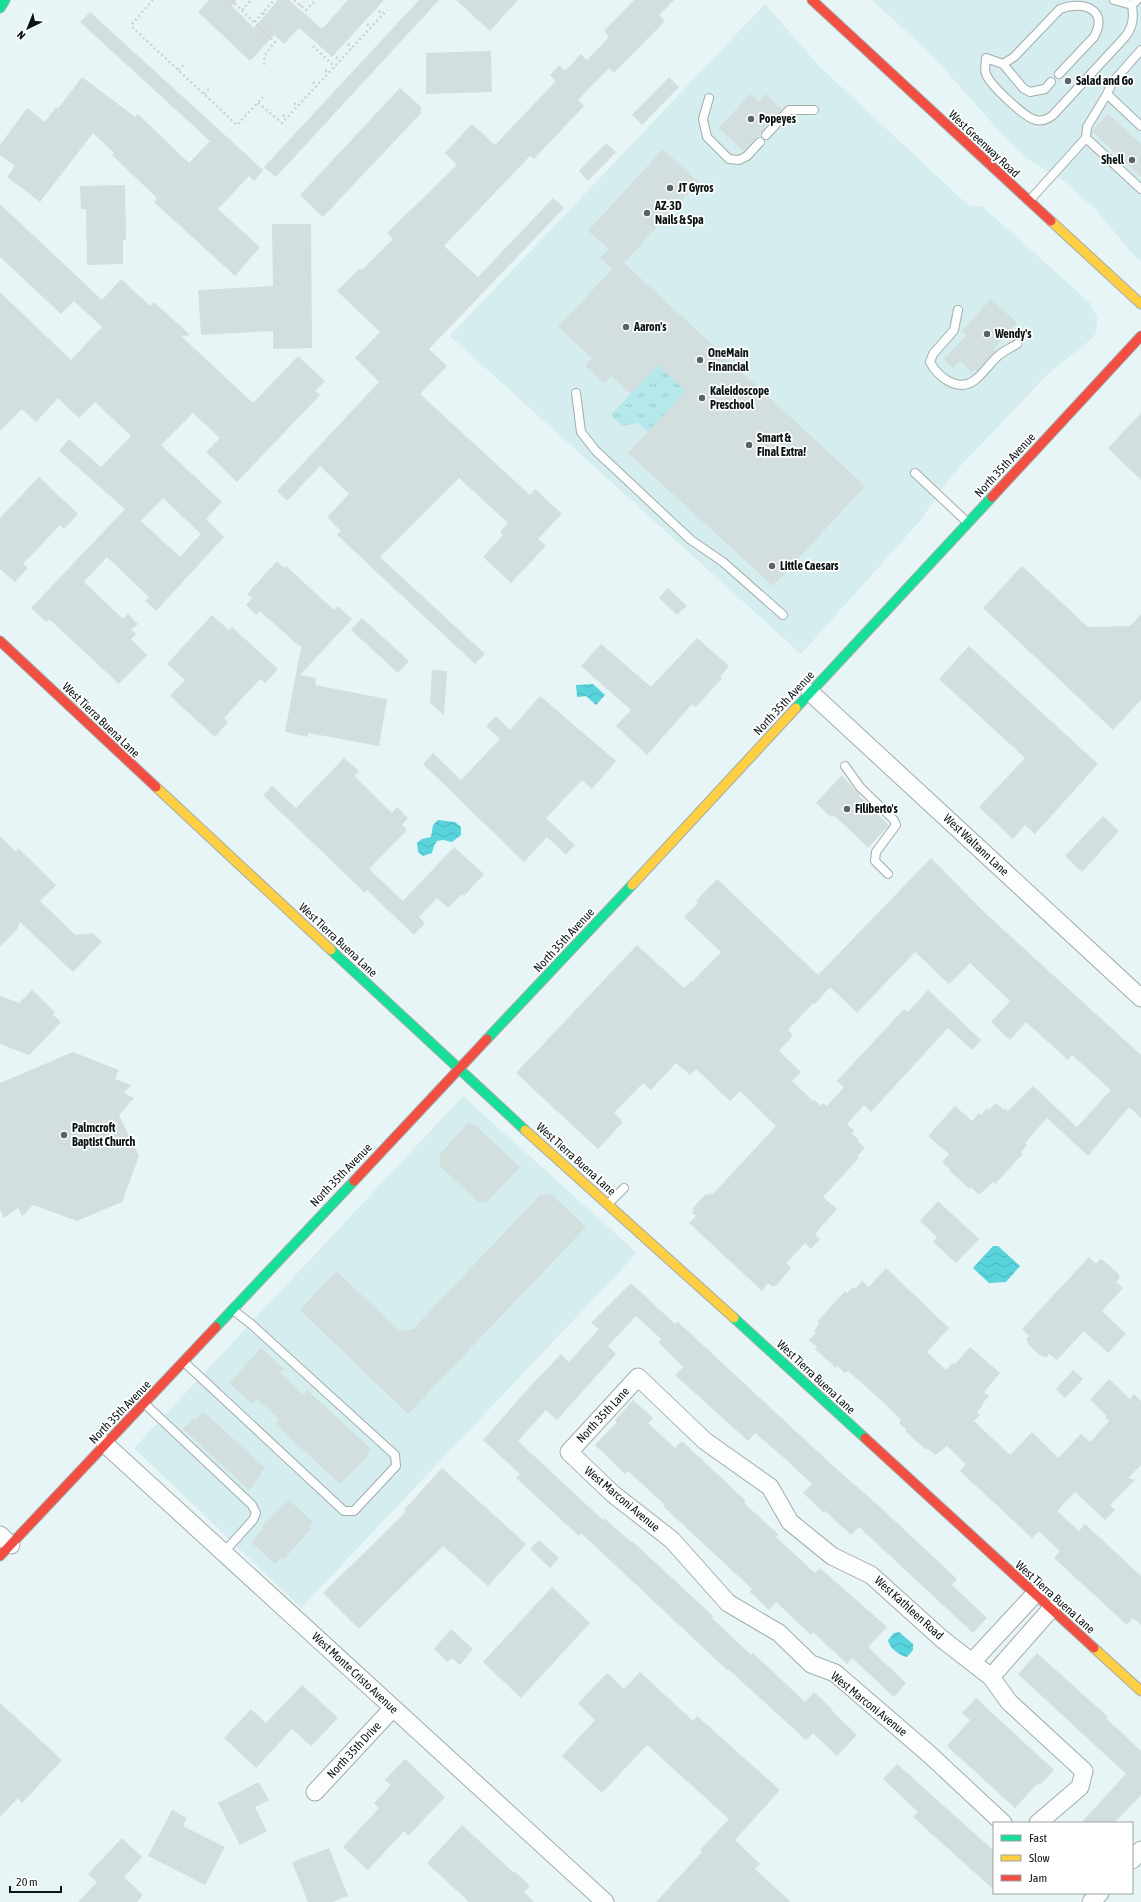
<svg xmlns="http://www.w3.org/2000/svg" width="1141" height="1902" viewBox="0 0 1141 1902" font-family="'Asap Condensed',sans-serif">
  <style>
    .built { fill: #d5edee }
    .park { fill: url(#park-tufts) }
    .water { fill: url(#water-waves) }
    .building { fill: #d3dede; fill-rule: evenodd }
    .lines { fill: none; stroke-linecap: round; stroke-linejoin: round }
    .lane-casing { stroke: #a2acad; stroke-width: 10 }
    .street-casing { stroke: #a2acad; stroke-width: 19 }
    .fast-casing { stroke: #a2acad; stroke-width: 11 }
    .slow-casing { stroke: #a2acad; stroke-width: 11 }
    .jam-casing { stroke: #a2acad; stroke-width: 11 }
    .path { stroke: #ced2d2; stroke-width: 2.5; stroke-dasharray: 2 3; stroke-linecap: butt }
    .lane { stroke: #fcfefe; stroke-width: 8 }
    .street { stroke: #fcfefe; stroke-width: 17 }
    .fast { stroke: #16e098; stroke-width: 9 }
    .slow { stroke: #ffcf43; stroke-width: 9 }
    .jam { stroke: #f24e42; stroke-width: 9 }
    .poi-dot { fill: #596364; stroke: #fff; stroke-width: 1.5 }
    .labels { text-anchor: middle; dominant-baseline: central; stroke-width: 3.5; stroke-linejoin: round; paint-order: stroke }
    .poi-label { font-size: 12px; font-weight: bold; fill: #0c1515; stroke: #fff; text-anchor: start }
    .street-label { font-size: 12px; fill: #0c1515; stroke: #fff }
  </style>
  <defs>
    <pattern id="park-tufts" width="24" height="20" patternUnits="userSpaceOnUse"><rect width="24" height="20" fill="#b4e8eb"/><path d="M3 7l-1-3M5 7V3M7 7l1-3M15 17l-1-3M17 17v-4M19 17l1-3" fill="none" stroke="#9ac6c9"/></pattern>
    <pattern id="water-waves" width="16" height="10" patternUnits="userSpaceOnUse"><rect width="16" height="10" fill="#58d3db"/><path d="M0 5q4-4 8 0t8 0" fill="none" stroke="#4bb4bb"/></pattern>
  </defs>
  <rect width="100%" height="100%" fill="#e8f5f6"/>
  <!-- built -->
  <g class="built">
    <path d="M872,0H1141V261L1135,257L1097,211L1064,181L1029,160L1001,133L930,53Z"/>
    <path d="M765,4L820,67L968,205L983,207L1077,291L1090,303L1097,317V328L1095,335L1089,341L1048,374L952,475L919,522L801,654L450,336Z"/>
    <path d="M463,1096L637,1253L301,1608L134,1448Z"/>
  </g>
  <!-- park -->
  <path class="park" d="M658,365L686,391L648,432L638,423L622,426L611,415Z"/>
  <!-- water -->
  <g class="water">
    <path d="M593,684L605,695L596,705L586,696L577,697L576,685Z"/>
    <path d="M438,820L455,822L461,827V835L452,842L443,840L437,841L434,846L432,853L423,856L418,852L417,843L422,839L431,837L433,825Z"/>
    <path d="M993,1246H998L1020,1266L1006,1282L989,1283L973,1268Z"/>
    <path d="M899,1632L913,1644V1650L907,1657C900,1656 889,1648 888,1640L894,1633Z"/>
  </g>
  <!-- building -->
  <g class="building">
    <path d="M209,0H237L232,6L254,28L278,0H289L322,29L348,0H384L332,57L299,28L284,44L274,35L250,61L198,12Z"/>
    <path d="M419,0H439L276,177L264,167Z"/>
    <path d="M456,0H518L490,31Z"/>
    <path d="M634,0H674L659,15L665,21L614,73L609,68L578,100L584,106L534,159L530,156L444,246L478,277L553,198L564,208L429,349L447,366L420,394L530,495L535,489L562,514L538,539L546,546L511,583L483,557L503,535L500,532L508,523L459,478L380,557L485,654L475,664L337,535L341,531L327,517L349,494L320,466L287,501L277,491L379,382L355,358L380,332L337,291L360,268L362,270L393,239L387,233L457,165L445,153L472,124L495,145L556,81L550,75L559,65L565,71L581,54L587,60L609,37L604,31Z"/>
    <path d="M90,12L263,170L254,181L249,176L218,209L260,247L235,276L154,202L157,198L112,155L114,153L93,133L40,202L7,177L15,166L0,155V145L27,108L45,122L56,107L58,109L82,77L135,117L138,114L189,163L210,141L80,22Z"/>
    <path d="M491,51L492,92L426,94V53Z"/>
    <path d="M669,77L679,87L642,125L632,115Z"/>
    <path d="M400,88L421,107V113L323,217L300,195Z"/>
    <path d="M750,94L759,102L766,94L782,109L744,152L719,128Z"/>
    <path d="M1108,114L1141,144V177L1092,131Z"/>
    <path d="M606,143L616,152L588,181L579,171Z"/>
    <path d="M663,149L698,182L624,263L865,486L773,586L628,453L686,391L658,365L631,394L611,376L604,383L585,366L592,358L558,327L612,269L600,258L609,249L588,231Z"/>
    <path d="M125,185L126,240H123V264L87,265L86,209H81L80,186Z"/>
    <path d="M0,204L102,300L121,279L150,306L154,302L190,335L181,336L253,403L298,356L325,381L315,391L320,395L237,482L206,452L220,438L193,413L161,445L222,502L206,519L224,537L156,611L145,601L149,597L107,557L84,582L123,619L128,614L138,624L131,630L136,634L131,639L147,655L119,684L49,619L46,622L31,608L125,509L59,451L69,439L101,467L131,436L95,402L79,418L58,398L36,422L22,409L0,431V292L71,360L102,327L74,301L61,314L0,257ZM163,498L201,534L180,557L141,521Z"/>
    <path d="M272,224H311L312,348L273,349V331L201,335L198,290L273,286Z"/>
    <path d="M991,299L1017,323L993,349L995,351L977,371L975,369L972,372L960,361L953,368L944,359L967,335L962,331Z"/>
    <path d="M1141,413V480L1108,448Z"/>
    <path d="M39,477L78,514L64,529L60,525L23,564L28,568L15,582L0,569V518Z"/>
    <path d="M277,561L284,568L286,566L334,610L338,606L352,619L300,675L316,678L315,685L387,699L379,746L308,733V737L285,732L300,652L302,649L301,648V644L299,646L260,611L256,615L246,605L252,598L247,594Z"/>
    <path d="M1022,566L1088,627L1130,626L1141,614V700L1113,730L983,608Z"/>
    <path d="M668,588L687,606L677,615L659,598Z"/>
    <path d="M212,615L229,630L232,627L278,669L265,683L260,679L224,718L228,722L215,737L170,696L185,680L167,664Z"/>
    <path d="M362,618L409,661L398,673L351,630Z"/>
    <path d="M697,638L729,666L720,677L722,678L696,707L692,704L647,755L616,726L631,710L581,666L601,644L651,687Z"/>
    <path d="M969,646L1098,764L1035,834L1025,825L1013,839L979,807L1025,758L939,679Z"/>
    <path d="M432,670L447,671L444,715L430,703Z"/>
    <path d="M540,696L616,761L592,789L582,780L546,818L575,845L566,855L547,837L524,862L423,764L433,753L461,780L500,739L486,726L496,716L510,730Z"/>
    <path d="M344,758L359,771L354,776L392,813L397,807L408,818L402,825L407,830L369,869L403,901L454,847L484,874L464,896L462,894L448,908L437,898L419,917L425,923L414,935L367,890L365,893L263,795L272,786L296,808Z"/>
    <path d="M842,775L860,795L859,796L889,825L868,848L834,815L831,817L816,803Z"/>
    <path d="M1103,816L1119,831L1082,872L1065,856Z"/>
    <path d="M0,836L16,852L18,848L56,885L40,901L75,935L93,933L102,942L73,972L20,922L18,928L0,947Z"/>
    <path d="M931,858L984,912L1141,1055V1118L1129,1107L1088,1156L1047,1118L1025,1143L1027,1145L1021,1152L1023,1154L995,1184L993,1182L979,1195L971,1187L969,1189L949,1170L950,1169L942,1162L949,1154L928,1136L955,1106L972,1121L979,1113L981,1115L987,1108L989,1110L996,1103L1004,1110L1005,1108L1008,1111L1033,1086L1077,1127L1111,1090L1072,1055L1068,1060L1026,1022L1010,1040L991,1022L1010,1001L970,963L949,984L915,952L857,1013L830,987L815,1004L813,1003L788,1030L793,1035L779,1051L801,1072L792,1081L813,1101L815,1100L821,1106L823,1103L827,1106L844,1087L837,1081L904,1009L908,1012L928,990L981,1040L972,1050L948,1028L871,1112L864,1105L847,1124L854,1131L852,1134L859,1140L857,1141L865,1148L857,1156L859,1158L823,1197L837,1209L815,1234L820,1239L811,1249L805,1243L786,1263L791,1268L776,1286L775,1285L773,1287L768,1283L762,1291L689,1223L696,1216L692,1213L694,1210L692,1209L706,1194L708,1195L710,1193L712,1195L776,1126L740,1091L730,1101L696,1069L690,1075L676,1063L651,1090L643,1083L614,1113L623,1122L598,1149L516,1073L637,945L684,988L691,981L692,982L721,952L684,917L698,903L696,901L717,879L818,975Z"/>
    <path d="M32,990L55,1012L53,1015L61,1022L29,1055L0,1044V996L19,1003Z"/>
    <path d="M73,1052L119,1070L115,1079L131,1085L124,1093L134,1098L119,1115L139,1156L122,1202L77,1221L33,1205L22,1216L18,1208L4,1218L0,1209V1083Z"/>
    <path d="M467,1124L475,1125L520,1167L487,1202L479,1203L440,1166V1154Z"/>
    <path d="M551,1194L586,1227L408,1414L300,1310L336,1271L400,1331L413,1329L540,1195Z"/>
    <path d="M938,1201L979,1239L956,1263L933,1242L937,1237L920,1221Z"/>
    <path d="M1089,1257L1096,1264L1100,1259L1104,1261L1119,1274L1118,1275L1120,1277L1116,1282L1123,1288L1102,1311L1126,1334L1108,1353L1084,1331L1057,1360L1049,1354L1046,1358L1043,1356L1042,1357L1027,1343L1028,1342L1026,1339L1029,1336L1022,1329Z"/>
    <path d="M886,1268L949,1328L927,1352L946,1370L952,1363L954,1365L970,1347L1000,1373L984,1392L989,1396L982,1404L983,1405L977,1412L980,1415L974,1421L1010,1455L1032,1432L1058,1458L1081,1434L1090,1442L1109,1421L1105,1417L1107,1416L1090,1400L1109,1379L1130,1399L1134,1394L1141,1401V1465L1128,1478L1135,1480L1110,1505L1115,1510L1105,1520L1075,1492L1057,1511L1079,1531L1085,1524L1141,1576V1625L1133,1618L1127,1625L1054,1558L1060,1551L1039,1531L1032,1538L960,1471L966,1464L947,1446L935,1455L927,1448L926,1450L905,1431L907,1430L899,1423L901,1420L882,1401L848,1371L845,1373L837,1366L836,1368L815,1349L817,1347L809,1340L816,1333L814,1331L819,1324L817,1322L845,1291L847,1293L853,1287L855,1289L862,1281L869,1287Z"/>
    <path d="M631,1283L675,1324L678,1322L831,1464L879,1506L957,1579L952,1585L987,1618L973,1633L859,1527L851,1535L825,1511L823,1512L803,1493L812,1484L782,1456L755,1433L748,1441L675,1375L683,1367L658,1342L661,1339L636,1316L608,1346L616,1354L557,1420L546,1410L518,1441L603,1520L604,1518L631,1542L632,1541L713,1616L712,1618L751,1655L753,1653L805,1702L814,1692L833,1710L832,1711L857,1735L837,1756L813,1733L806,1740L728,1669L727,1670L581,1533L579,1536L516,1478L520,1474L483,1440L526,1391L561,1354L569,1362L599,1329L591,1323Z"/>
    <path d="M261,1348L284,1369L280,1373L303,1395L307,1390L371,1449L368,1453L369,1455L340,1484L275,1424L279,1419L257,1399L252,1404L229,1383Z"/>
    <path d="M1073,1370L1083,1379L1065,1398L1056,1389Z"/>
    <path d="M633,1400L653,1418L648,1423L675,1448L682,1441L746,1501L744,1503L779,1535L776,1537L815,1573L820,1568L887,1627L868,1647L906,1683L894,1697L852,1658L847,1664L813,1632L811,1635L776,1602L769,1610L750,1592L752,1589L663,1506L665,1505L628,1471L625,1474L595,1445L617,1422L615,1420Z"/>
    <path d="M203,1411L265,1468L249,1490L183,1429L193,1418L195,1420Z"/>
    <path d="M442,1468L526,1544L488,1586L443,1546L359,1629L323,1593L406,1512L404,1510Z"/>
    <path d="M289,1500L313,1522L309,1526L312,1528L283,1560L281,1557L275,1564L251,1542L263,1528L262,1527Z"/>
    <path d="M539,1540L559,1558L550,1568L530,1549Z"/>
    <path d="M552,1587L590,1623L521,1698L483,1662Z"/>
    <path d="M451,1629L473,1649L460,1665L452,1658L448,1662L434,1649Z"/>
    <path d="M1037,1653L1108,1717L1106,1718L1141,1751V1795L1114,1823H1081L1126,1774L1018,1674Z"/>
    <path d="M640,1672L693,1721L697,1716L780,1790L735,1840L760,1864L755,1869L791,1902H656L702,1852L700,1850L729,1819L647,1745L602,1793L562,1756L595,1720L578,1703L607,1673L624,1689Z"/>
    <path d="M302,1685L338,1718L311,1746L292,1729L256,1768L224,1738L251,1709L266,1723Z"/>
    <path d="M976,1698L1054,1770L1040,1785L1038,1783L1015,1808L947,1746L970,1720L962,1713Z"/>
    <path d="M0,1703L62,1760L22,1803L18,1798L0,1817Z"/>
    <path d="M405,1759L445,1797L408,1836L404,1831L368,1870L343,1847L379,1808L374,1803L391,1785L385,1780Z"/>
    <path d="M897,1764L994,1851V1890L913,1817L918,1812L883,1779Z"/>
    <path d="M259,1782L269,1800L255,1807L267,1831L240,1845L218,1803Z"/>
    <path d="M172,1810L187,1818L183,1826L225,1847L205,1885L148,1856Z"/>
    <path d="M462,1825L513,1872L514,1871L530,1886L524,1892L534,1902H469L427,1863Z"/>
    <path d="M122,1838L142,1857L124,1877L143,1895L137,1902H78L97,1882L88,1874Z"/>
    <path d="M329,1848L348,1896L332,1902H308L292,1862Z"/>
  </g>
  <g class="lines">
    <defs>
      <g id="lane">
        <path d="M1114,0L1132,5L1137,0"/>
        <path d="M1003,64L1014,57L1060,9C1084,0 1109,10 1094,37L1059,74"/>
        <path d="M1051,82L1045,89L1030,92L1023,88L1003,64L986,58C986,63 984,69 986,74C990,85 1025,118 1036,120C1043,122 1048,119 1053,115L1125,37C1133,27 1134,18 1132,5"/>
        <path d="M1107,94L1141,126"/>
        <path d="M709,98L703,119L707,137L729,159L739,160L747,156L760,142"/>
        <path d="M766,135L789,110H814"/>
        <path d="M1086,138L1141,189"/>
        <path d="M1029,201L1086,138L1087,127L1107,94L1112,83L1141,50"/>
        <path d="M958,310L954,330L933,354L930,362C938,377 958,393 975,380C984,373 990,363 998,356C1003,351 1011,348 1017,344"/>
        <path d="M576,393L581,432L596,451L691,540L723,562L783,615"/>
        <path d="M915,473L967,522"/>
        <path d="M845,766L860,787L894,820L896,825L876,852L875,861L888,874"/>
        <path d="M609,1203L624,1188"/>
        <path d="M184,1362L344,1511H354L396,1466L395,1455L251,1324L233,1310"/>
        <path d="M145,1404L252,1505L256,1513L253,1520L224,1552"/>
      </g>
      <g id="street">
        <path d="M810,692L1141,998"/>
        <path d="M105,1444L605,1902"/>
        <path d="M0,1535L11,1545"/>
        <path d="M972,1662L1035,1594"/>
        <path d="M991,1677L1051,1609"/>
        <path d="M315,1792L393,1708"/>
        <path d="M1003,1823L929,1754L835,1673L811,1664L779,1633L728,1603L672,1540L613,1494L569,1452L638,1377L705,1441L770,1487L790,1522L832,1556L871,1575L942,1639L991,1677L1009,1702L1084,1771L1080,1787L1038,1823"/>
        <path d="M1132,1860L1141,1850"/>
        <path d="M1091,1902L1100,1893"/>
      </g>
      <g id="fast">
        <path d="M0,8L5,0"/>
        <path d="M796,708L992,497"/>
        <path d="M331,950L525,1130"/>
        <path d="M487,1039L632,885"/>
        <path d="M734,1318L865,1438"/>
        <path d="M216,1327L354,1181"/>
      </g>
      <g id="slow">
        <path d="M1051,221L1141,304"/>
        <path d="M156,787L331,950"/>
        <path d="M632,885L796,708"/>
        <path d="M525,1130L734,1318"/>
        <path d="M1094,1648L1141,1691"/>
      </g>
      <g id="jam">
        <path d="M812,0L1051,221"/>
        <path d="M992,497L1141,336"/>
        <path d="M0,641L156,787"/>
        <path d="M354,1181L487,1039"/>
        <path d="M865,1438L1094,1648"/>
        <path d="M0,1556L216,1327"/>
      </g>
    </defs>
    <!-- lane casing -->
    <use href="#lane" class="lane-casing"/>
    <!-- street casing -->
    <use href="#street" class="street-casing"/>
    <!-- fast casing -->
    <use href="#fast" class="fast-casing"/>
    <!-- slow casing -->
    <use href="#slow" class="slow-casing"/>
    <!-- jam casing -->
    <use href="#jam" class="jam-casing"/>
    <!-- path -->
    <g class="path">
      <path d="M153,0L132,24V27L237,125L263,97"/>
      <path d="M231,0L275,42L265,55L264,65"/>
      <path d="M294,0L306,10L316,0"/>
      <path d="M300,6L304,2"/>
      <path d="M242,10L251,0"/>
      <path d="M379,11L383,14"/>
      <path d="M263,13L266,16"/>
      <path d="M255,22L274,0"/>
      <path d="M367,24L371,27"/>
      <path d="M348,44L352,48"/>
      <path d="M313,46L335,67"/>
      <path d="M336,57L340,61"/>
      <path d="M178,70L185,64"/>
      <path d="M325,70L329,73"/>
      <path d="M313,82L317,86"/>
      <path d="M204,94L210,88"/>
      <path d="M258,103L282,123L387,10"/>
      <path d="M294,103L298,106"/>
      <path d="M283,115L286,118"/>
    </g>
    <!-- lane -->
    <use href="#lane" class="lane"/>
    <!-- street -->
    <use href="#street" class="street"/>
    <!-- fast -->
    <use href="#fast" class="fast"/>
    <!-- slow -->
    <use href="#slow" class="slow"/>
    <!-- jam -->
    <use href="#jam" class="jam"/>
  </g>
  <!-- markers -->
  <g class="poi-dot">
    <circle cx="1068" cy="81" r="4"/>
    <circle cx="751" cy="119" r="4"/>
    <circle cx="1132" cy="160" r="4"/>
    <circle cx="670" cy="188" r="4"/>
    <circle cx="647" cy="213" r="4"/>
    <circle cx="626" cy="327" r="4"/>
    <circle cx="987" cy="334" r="4"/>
    <circle cx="700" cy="360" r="4"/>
    <circle cx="702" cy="398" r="4"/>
    <circle cx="749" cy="445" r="4"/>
    <circle cx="772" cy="566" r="4"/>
    <circle cx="847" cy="809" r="4"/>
    <circle cx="64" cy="1135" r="4"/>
  </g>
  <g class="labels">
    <!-- poi labels -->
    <g class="poi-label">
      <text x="1076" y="81">Salad and Go</text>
      <text x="759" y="119">Popeyes</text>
      <text x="1124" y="160" text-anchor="end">Shell</text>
      <text x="678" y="188">JT Gyros</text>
      <text x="655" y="206">AZ-3D<tspan x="655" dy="14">Nails &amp; Spa</tspan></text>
      <text x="634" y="327">Aaron's</text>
      <text x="995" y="334">Wendy's</text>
      <text x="708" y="353">OneMain<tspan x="708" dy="14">Financial</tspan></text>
      <text x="710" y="391">Kaleidoscope<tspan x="710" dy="14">Preschool</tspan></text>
      <text x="757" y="438">Smart &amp;<tspan x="757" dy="14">Final Extra!</tspan></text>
      <text x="780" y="566">Little Caesars</text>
      <text x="855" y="809">Filiberto's</text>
      <text x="72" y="1128">Palmcroft<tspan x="72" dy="14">Baptist Church</tspan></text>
    </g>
    <!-- street labels -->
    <g class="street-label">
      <text transform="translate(984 144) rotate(43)">West Greenway Road</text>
      <text transform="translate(1005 465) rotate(-47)">North 35th Avenue</text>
      <text transform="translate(784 703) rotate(-47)">North 35th Avenue</text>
      <text transform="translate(101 720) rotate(44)">West Tierra Buena Lane</text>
      <text transform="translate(976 845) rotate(43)">West Waltann Lane</text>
      <text transform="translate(338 940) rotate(43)">West Tierra Buena Lane</text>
      <text transform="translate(564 940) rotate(-47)">North 35th Avenue</text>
      <text transform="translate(576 1159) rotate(42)">West Tierra Buena Lane</text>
      <text transform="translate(341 1175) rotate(-46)">North 35th Avenue</text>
      <text transform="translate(816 1377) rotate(43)">West Tierra Buena Lane</text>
      <text transform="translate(120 1412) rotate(-46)">North 35th Avenue</text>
      <text transform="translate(603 1415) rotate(-47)">North 35th Lane</text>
      <text transform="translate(622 1499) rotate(40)">West Marconi Avenue</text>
      <text transform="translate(1055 1597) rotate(42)">West Tierra Buena Lane</text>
      <text transform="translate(909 1608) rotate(42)">West Kathleen Road</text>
      <text transform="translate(355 1673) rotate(43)">West Monte Cristo Avenue</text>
      <text transform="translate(869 1704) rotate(39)">West Marconi Avenue</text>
      <text transform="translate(354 1750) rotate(-47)">North 35th Drive</text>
    </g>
  </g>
  <!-- legend -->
  <rect x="993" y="1822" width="140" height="72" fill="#ffffff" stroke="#9ea1a1"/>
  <rect x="1001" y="1835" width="20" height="6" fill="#16e098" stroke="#9ea1a1"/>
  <text x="1029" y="1842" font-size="12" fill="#0c1515">Fast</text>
  <rect x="1001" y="1855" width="20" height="6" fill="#ffcf43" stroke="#9ea1a1"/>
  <text x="1029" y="1862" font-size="12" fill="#0c1515">Slow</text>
  <rect x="1001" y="1875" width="20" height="6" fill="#f24e42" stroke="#9ea1a1"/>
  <text x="1029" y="1882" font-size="12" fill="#0c1515">Jam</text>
  <!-- north arrow -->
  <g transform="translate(28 28) rotate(223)" stroke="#ffffff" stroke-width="3" paint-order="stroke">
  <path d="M0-3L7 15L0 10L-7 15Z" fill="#0c1515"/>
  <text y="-6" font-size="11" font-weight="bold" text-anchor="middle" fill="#0c1515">N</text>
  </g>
  <!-- scale -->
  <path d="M10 1886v6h51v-6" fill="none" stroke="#0c1515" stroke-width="2"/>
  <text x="16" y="1886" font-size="12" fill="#0c1515" stroke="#ffffff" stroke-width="3" paint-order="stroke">20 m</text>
</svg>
